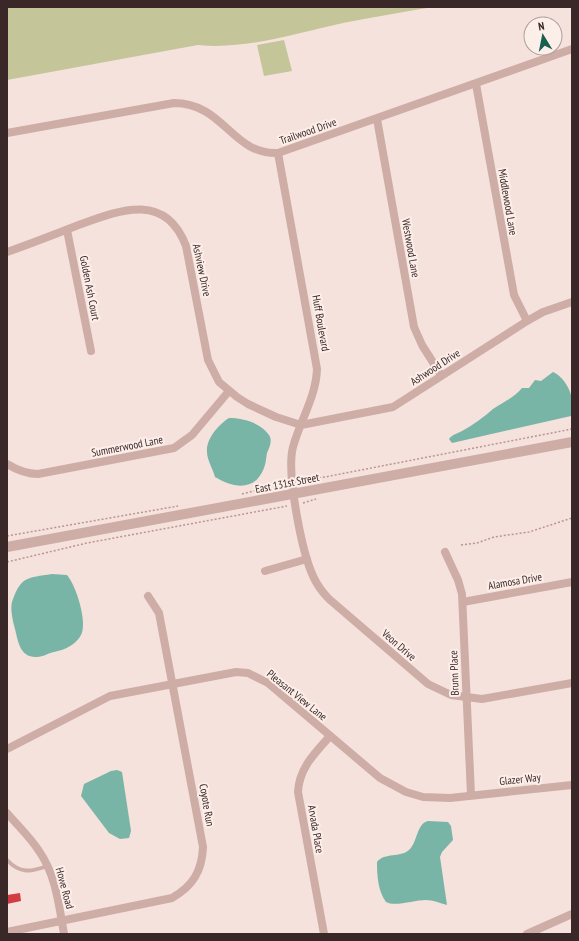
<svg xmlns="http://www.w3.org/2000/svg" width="579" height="941" viewBox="0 0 579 941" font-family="'PT Sans Narrow',sans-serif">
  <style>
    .green { fill: #c4c69a }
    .water { fill: #78b5a6 }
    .building { fill: #d23d44 }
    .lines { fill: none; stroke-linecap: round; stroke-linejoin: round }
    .path { stroke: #ba9690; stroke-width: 1.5; stroke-dasharray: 2 2; stroke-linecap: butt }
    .service { stroke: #ceada6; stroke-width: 4 }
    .minor { stroke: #ceada6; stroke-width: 8 }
    .tertiary { stroke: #ceada6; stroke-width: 10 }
    .labels { text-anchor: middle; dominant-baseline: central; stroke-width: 4; stroke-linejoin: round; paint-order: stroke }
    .street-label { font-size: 11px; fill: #3a2828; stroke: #fceee9 }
  </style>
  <rect width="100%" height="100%" fill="#f5e2dc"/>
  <!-- green -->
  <g class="green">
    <path d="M7,7H433C403,12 373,17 343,23C297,33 245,50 198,45L7,80Z"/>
    <path d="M284,40L292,71L264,76L257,45Z"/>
  </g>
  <!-- water -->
  <g class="water">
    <path d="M553,372C567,378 577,401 571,416L452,443L449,439C453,434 457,434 462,431C473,425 484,417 493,409C503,402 514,398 522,388H529L535,380L541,381Z"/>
    <path d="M229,418C243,418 261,423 269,435C273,441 269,448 267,453C266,458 266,463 264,468C255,492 233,488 215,477C213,469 207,460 207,452C206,439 218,425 229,418Z"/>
    <path d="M52,574L67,575C76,585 88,623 81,635C76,645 64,650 54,652C48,653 43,657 37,657C20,658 18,641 15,629C13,622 10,609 12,602C21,576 27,578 52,574Z"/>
    <path d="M117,770L122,772L131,831L129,838L120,839L109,833L81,796L84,784L111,771Z"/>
    <path d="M428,821L448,822L451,826L453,840L442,852L440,857L447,905C440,903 433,900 426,900C414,900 395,907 386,902C378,891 377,876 377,862C385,852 400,858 409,850C418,842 416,824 428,821Z"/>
  </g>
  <!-- building -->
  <path class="building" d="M20,893L21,901L7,904V895Z"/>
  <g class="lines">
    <!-- path -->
    <g class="path">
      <path d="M299,480L325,477L572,429"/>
      <path d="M242,494L285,483"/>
      <path d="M303,503L316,499"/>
      <path d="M7,536L178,506"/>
      <path d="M461,545L477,543L494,537L529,532L572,518"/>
      <path d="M7,562L87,543L287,506"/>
    </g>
    <!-- service -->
    <path class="service" d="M7,860C20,874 31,872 47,866"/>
    <!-- minor -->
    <g class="minor">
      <path d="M476,84L514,295L527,321"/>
      <path d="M377,119L414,327L422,345L441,375"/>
      <path d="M7,133L174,103C224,103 232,155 278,153L572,49"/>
      <path d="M278,153L317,369C316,397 300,421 293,447C286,473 302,552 313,576C317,585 322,592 329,599L428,684L451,695L482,699L572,683"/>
      <path d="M67,230L91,351"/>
      <path d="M7,252C30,244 53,235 76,226C117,211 165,190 186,246L208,360L219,382L237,397L248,404L276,417L301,425L393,407L527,321L543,312L572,302"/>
      <path d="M7,464C17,470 26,474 38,474L174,448L192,435L229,391"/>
      <path d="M445,552L458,580L462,594L471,795"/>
      <path d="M265,571L307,559"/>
      <path d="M463,602L572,582"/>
      <path d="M7,749L110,696L236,672L248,673L268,683L380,778L406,792L423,797L450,798L572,785"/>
      <path d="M7,813C18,826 30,837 39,851C56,875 59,906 64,934"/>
      <path d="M7,932L172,898C193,886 202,871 203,847L159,613L148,596"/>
      <path d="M324,934L298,792C299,768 315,753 330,736"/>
      <path d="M527,934L572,914"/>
    </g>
    <!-- tertiary -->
    <path class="tertiary" d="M7,547L572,442"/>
  </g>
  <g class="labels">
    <!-- street labels -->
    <g class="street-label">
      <text transform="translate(308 131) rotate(-19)">Trailwood Drive</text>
      <text transform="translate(508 202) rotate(80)">Middlewood Lane</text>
      <text transform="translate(411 248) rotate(80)">Westwood Lane</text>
      <text transform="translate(202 270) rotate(78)">Ashview Drive</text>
      <text transform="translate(90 288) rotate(79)">Golden Ash Court</text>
      <text transform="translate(321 323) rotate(80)">Huff Boulevard</text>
      <text transform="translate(435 367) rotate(-33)">Ashwood Drive</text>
      <text transform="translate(127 446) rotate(-11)">Summerwood Lane</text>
      <text transform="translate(287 483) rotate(-11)">East 131st Street</text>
      <text transform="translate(515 581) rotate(-10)">Alamosa Drive</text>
      <text transform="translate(399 645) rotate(41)">Veon Drive</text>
      <text transform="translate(454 673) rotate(-92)">Brunn Place</text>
      <text transform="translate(297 695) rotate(39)">Pleasant View Lane</text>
      <text transform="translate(520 779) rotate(-6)">Glazer Way</text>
      <text transform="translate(207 805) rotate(80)">Coyote Run</text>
      <text transform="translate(316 829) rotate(80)">Arvada Place</text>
      <text transform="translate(65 888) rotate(75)">Howe Road</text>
    </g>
  </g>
  <!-- border -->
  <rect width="579" height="941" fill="none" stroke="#3a2828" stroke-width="16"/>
  <!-- north arrow -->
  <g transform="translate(543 36) rotate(350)"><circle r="19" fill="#fceee9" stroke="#ae9f9c"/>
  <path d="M0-3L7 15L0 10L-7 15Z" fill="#196050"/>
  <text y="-6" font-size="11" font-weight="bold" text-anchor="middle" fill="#3a2828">N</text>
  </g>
</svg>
